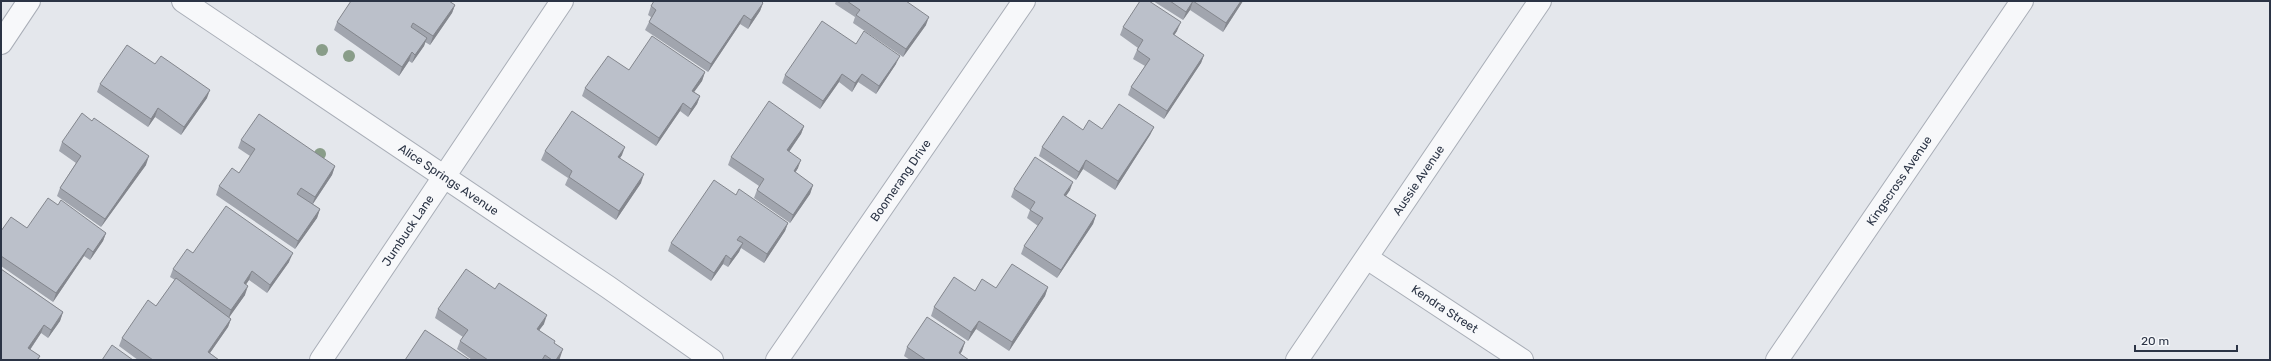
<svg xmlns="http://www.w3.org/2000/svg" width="2271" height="361" viewBox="0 0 2271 361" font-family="Rubik,sans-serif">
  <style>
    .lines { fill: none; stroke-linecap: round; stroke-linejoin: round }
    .minor-casing { stroke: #a9aeb7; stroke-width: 24 }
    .minor { stroke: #f7f8fa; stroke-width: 22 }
    .tree { fill: #899d89 }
    .wall { fill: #a1a5ae }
    .shaded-wall { fill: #83868d }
    .building { fill: #bbc0ca; stroke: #83868d }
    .labels { text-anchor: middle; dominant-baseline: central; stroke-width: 3.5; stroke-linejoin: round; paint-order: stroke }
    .street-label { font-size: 12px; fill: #2b3445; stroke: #f4f6f9 }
  </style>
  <rect width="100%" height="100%" fill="#e4e7ec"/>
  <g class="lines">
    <defs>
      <g id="minor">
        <path id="s1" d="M183,1L608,287L712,360"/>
        <path d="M1,43L29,1"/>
        <path id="s2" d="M1367,258L1522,360"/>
        <path id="s3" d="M321,360L562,1"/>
        <path id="s4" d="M777,360L1024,1"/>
        <path id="s5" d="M1297,360L1540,1"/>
        <path id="s6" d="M1777,360L2022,1"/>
      </g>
    </defs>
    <!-- minor casing -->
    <use href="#minor" class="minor-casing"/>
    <!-- minor -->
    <use href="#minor" class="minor"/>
  </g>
  <!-- trees -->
  <g class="tree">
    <circle cx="322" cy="50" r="6"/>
    <circle cx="349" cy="56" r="6"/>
    <circle cx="320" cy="154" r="6"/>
  </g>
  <!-- wall -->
  <g class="wall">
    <path d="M836,1H906L926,25L903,57L853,23L855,17L835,4Z"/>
    <path d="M1153,1H1243L1223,32L1190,10L1183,20Z"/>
    <path d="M763,3L760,11L748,29L740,24L708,72L645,30L649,22L651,17L648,15L651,6Z"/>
    <path d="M455,5L452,13L430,45L425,42L424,46L412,63L409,61L399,76L334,30L337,22Z"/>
    <path d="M1123,27L1177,31L1174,35L1204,55L1201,63L1164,119L1128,95L1131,87L1145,66L1133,59L1137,50L1138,48L1120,35Z"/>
    <path d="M856,44L896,64L876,94L858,82L852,92L839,82L820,109L782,83L785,75Z"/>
    <path d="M155,64L207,98L181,135L155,117L148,127L97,92L100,84Z"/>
    <path d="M629,70L705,72L702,81L694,92L700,96L697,104L688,117L680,111L656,146L582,96L585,88Z"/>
    <path d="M804,126L801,134L789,152L798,168L795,173L813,185L810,194L790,223L754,198L757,190L759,186L728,165L731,157Z"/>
    <path d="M1154,127L1150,135L1115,190L1083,169L1076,180L1039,156L1042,147L1083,130Z"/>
    <path d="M241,140L335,166L332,175L313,204L320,209L317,218L295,249L216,195L219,186L239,173L250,156L238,148Z"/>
    <path d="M62,142L146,165L101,227L57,196L60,188L76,163L59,151Z"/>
    <path d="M545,151L622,155L620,158L641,183L616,220L565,185L568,178L541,160Z"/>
    <path d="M1014,189L1070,190L1066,196L1096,215L1093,224L1057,278L1021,254L1024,246L1038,226L1027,218L1030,210L1011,197Z"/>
    <path d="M736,195L788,223L785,231L764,263L741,248L739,252L728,267L723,264L711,281L668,251L671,243Z"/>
    <path d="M58,205L106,233L103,241L90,260L84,256L53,302L1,266V231L27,228Z"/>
    <path d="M193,253L289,262L267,293L249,280L245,285V295L229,317L231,319L228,327L210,353L219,360H138L119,346L122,338L156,306L175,280L170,277L173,269Z"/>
    <path d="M1,269L63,312L60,321L48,338L41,333L30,350L40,356L38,360H1Z"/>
    <path d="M1048,287L1045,296L1009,351L976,329L968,341L931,316L934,307L975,291L996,288Z"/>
    <path d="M438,309L544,324L539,330L554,343L560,358L559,360H472L457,349L460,341L463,337L435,318Z"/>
    <path d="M965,342L962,351L960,354L969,360H910L904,356L907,347Z"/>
  </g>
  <!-- shaded-wall -->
  <g class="shaded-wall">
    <path d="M1193,1L1190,10L1183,20L1186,12Z"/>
    <path d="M1241,1H1243L1223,32L1226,23Z"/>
    <path d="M763,3L760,11L748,29L751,20Z"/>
    <path d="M455,5L452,13L430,45L433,36Z"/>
    <path d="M744,15L740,24L708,72L711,64Z"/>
    <path d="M929,17L926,25L903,57L906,49Z"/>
    <path d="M1181,22L1177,31L1169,43L1173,34Z"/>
    <path d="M427,38L424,46L412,63L415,55Z"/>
    <path d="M412,52L409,61L399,76L402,67Z"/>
    <path d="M1204,55L1201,63L1164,119L1167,111Z"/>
    <path d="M900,56L896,64L876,94L879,86Z"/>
    <path d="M705,72L702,81L689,99L692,91Z"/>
    <path d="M842,74L839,82L820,109L823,101Z"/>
    <path d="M862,74L858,82L852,92L855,83Z"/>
    <path d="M210,90L207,98L181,135L184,127Z"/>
    <path d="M700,96L697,104L688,117L691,109Z"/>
    <path d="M683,103L680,111L656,146L659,138Z"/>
    <path d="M158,108L155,117L148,127L151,119Z"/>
    <path d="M804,126L801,134L784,159L787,150Z"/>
    <path d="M1154,127L1150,135L1115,190L1118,181Z"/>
    <path d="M625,147L622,155L615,165L618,157Z"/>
    <path d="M149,156L146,165L101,227L105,219Z"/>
    <path d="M801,160L798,168L790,180L794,171Z"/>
    <path d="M1086,160L1083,169L1076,180L1079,172Z"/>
    <path d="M335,166L332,175L312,205L315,197Z"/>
    <path d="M644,174L641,183L616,220L619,211Z"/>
    <path d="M1073,182L1070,190L1061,203L1064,195Z"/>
    <path d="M813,185L810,194L790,223L793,215Z"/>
    <path d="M320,209L317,218L295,249L298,241Z"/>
    <path d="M1096,215L1093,224L1057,278L1061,270Z"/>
    <path d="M788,223L785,231L764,263L767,254Z"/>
    <path d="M106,233L103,241L90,260L93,252Z"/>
    <path d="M743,243L739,252L728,267L731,259Z"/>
    <path d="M88,248L84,256L53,302L56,293Z"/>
    <path d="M293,253L289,262L267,293L270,285Z"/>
    <path d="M726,255L723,264L711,281L714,273Z"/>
    <path d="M252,271L249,280L241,292L244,283Z"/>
    <path d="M248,286L245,295L228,319L231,310Z"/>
    <path d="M1048,287L1045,296L1009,351L1012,342Z"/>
    <path d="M63,312L60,321L48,338L51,330Z"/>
    <path d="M547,315L544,324L534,337L537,329Z"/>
    <path d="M231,319L228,327L205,360L208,352Z"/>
    <path d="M979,321L976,329L968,341L971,332Z"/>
    <path d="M44,325L41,333L25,357L28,348Z"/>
    <path d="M965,342L962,351L957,360L959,353Z"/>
    <path d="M563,349L560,358L559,360H556Z"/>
  </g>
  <!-- building -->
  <g class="building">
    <path d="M351,1H449L455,5L433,36L413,23L411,27L427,38L415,55L412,52L402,67L337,22Z"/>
    <path d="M654,1H761L763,3L751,20L744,15L711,64L649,22L656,10L651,6Z"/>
    <path d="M847,1H906L929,17L906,49L856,15L860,10Z"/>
    <path d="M1140,1H1149L1181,22L1173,34L1204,55L1167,111L1131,87L1150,59L1137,50L1143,40L1123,27Z"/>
    <path d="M1170,1H1241L1226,23L1193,1L1186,12Z"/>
    <path d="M822,21L856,44L864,31L900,56L879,86L862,74L855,83L842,74L823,101L785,75Z"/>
    <path d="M652,36L705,72L692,91L700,96L691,109L683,103L659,138L585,88L608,56L629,70Z"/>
    <path d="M127,45L155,64L161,56L210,90L184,127L158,108L151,119L100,84Z"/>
    <path d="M769,101L804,126L787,150L801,160L794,171L813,185L793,215L757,190L764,179L731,157Z"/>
    <path d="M1119,104L1154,127L1118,181L1086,160L1079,172L1042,147L1063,116L1083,130L1089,120L1102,129Z"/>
    <path d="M572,111L625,147L618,157L644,174L619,211L569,177L572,171L545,151Z"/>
    <path d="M82,113L92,121L94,118L149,156L105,219L60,188L81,156L62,142Z"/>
    <path d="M259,114L335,166L315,197L301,188L297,194L320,209L298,241L219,186L232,168L239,173L255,149L241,140Z"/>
    <path d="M1035,157L1073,182L1064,195L1096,215L1061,270L1024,246L1043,218L1030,210L1035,202L1014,189Z"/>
    <path d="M714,180L736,195L739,189L788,223L767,254L740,236L737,240L743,243L731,259L726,255L714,273L671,243Z"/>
    <path d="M48,198L58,205L61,200L106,233L93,252L88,248L56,293L1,256V231L11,217L27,228Z"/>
    <path d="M226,206L293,253L270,285L252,271L244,283L248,286L231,310L173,269L187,249L193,253Z"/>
    <path d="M1012,264L1048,287L1012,342L979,321L971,332L934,307L954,277L975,291L982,279L996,288Z"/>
    <path d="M1,269L63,312L51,330L44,325L28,348L40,356L37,360H1Z"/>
    <path d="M466,269L495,289L499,283L547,315L537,329L555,341L554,343L563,349L556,360H552L545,355L542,360H488L460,341L468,330L438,309Z"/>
    <path d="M176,278L231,319L208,352L219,360H153L122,338L148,300L156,306Z"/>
    <path d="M927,317L965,342L959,353L969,360H926L907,347Z"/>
    <path d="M425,330L470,360H405Z"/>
    <path d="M112,345L133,360H102Z"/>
  </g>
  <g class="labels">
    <!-- street labels -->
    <g class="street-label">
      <text stroke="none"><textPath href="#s1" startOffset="320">Alice Springs Avenue</textPath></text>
      <text stroke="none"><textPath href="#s4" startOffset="218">Boomerang Drive</textPath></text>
      <text stroke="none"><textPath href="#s6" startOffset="217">Kingscross Avenue</textPath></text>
      <text stroke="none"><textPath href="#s5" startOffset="217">Aussie Avenue</textPath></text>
      <text stroke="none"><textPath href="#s3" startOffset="156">Jumbuck Lane</textPath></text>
      <text stroke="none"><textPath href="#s2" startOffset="93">Kendra Street</textPath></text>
    </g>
  </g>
  <!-- border -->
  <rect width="2271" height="361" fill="none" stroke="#2b3445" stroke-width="4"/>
  <!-- scale -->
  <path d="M2135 345v6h102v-6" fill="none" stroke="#2b3445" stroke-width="2"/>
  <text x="2141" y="345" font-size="12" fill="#2b3445" stroke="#f4f6f9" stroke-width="3" paint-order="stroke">20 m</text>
</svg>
